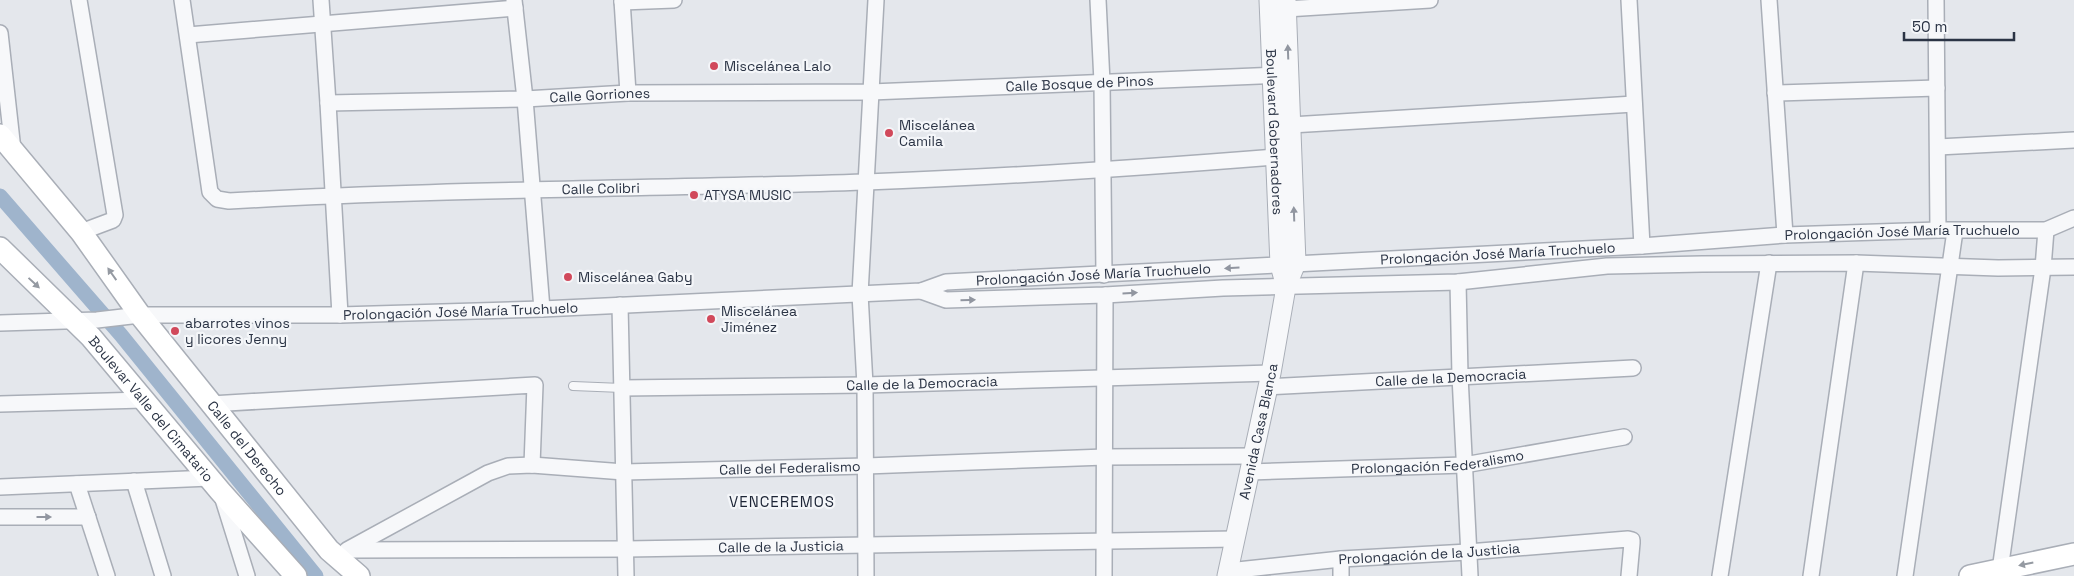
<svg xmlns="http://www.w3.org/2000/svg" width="2074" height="576" viewBox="0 0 2074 576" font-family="'Space Grotesk',sans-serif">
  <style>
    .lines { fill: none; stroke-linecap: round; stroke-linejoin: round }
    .canal { stroke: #9fb4cc; stroke-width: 15 }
    .service-casing { stroke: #a9aeb7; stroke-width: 10 }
    .minor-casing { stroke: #a9aeb7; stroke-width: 18 }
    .tertiary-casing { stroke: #a9aeb7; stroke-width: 21 }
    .secondary-casing { stroke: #a9aeb7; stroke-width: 24 }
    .service { stroke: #f7f8fa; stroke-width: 8 }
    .minor { stroke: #f7f8fa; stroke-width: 15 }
    .tertiary { stroke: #f7f8fa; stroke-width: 19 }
    .secondary { stroke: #fff; stroke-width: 21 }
    .oneway { fill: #9196a0 }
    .oneway2 { fill: #959aa2 }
    .poi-dot { fill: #d1495b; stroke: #f4f6f9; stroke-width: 2 }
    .labels { text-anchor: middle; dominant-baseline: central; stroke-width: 4.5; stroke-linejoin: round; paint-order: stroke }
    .poi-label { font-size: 14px; fill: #2b3445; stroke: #f4f6f9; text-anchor: start }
    .street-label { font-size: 14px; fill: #2b3445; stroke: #f4f6f9 }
    .neighbourhood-label { font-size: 15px; letter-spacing: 1px; fill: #1d2536; stroke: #f4f6f9 }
  </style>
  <rect width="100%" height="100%" fill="#e4e7ec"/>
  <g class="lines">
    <!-- canal -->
    <path class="canal" d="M0,196L121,335L316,576"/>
    <defs>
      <path id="service" d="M573,386L622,388"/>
      <g id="minor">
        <path d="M79,0L115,215L113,220L81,232"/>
        <path id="s1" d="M182,0L210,192L217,199L229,201C441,189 654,189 866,182C1003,177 1139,168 1276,157"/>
        <path d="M321,0L328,103L340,315"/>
        <path d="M514,0L525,99L542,309"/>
        <path d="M622,0L628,93"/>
        <path d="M1098,0L1102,82L1104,275"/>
        <path d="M1629,0L1642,246"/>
        <path d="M1769,0L1785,235"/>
        <path d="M1936,0L1938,230"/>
        <path d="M622,2L674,0"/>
        <path d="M1286,9L1430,0"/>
        <path d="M0,33L13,150"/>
        <path d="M188,35L515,8"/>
        <path d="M1775,93L1937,88"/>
        <path id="s2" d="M328,103L525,99L628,93L871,92L1281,75"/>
        <path d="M1291,125L1634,104"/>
        <path d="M1938,147L2074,140"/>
        <path d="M1458,282L1460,376L1470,576"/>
        <path d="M921,291L946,300L1105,295L1223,288L1458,282L1607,266L1702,264L1856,263L1998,268L2074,267"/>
        <path d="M620,305L626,576"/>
        <path id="s3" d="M0,323L97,320L140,315H340L542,309L921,291L946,282L1642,246L1785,235L1938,230H2046L2074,218"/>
        <path id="s4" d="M1267,387L1633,368"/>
        <path id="s5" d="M622,388L865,385L1271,373"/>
        <path d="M0,404L143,400"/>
        <path d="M211,404L535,385L532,465"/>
        <path id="s6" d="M1249,472L1464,465L1624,437"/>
        <path d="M134,481L163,576"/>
        <path d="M77,484L107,576"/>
        <path d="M0,487L210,478"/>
        <path d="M222,496L247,576"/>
        <path d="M0,517H88"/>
        <path id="s7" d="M347,550L488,473L508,466L532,465L624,472L866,466L1105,457L1253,456"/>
        <path id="s8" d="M349,550L626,549L1235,539"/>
        <path d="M1341,559V576"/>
        <path d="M2000,570L2043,268L2046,230"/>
        <path id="s9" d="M1228,571L1341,559L1468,552L1628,539L1632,540V543L1629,576"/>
        <path d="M866,576L865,385L860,294L876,0"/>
        <path d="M1104,576L1105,295"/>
        <path d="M1720,576L1769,263"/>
        <path d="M1811,576L1856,263"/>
        <path d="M1905,576L1955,231"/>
      </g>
      <g id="tertiary">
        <path id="s10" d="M1269,0L1280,265L1286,287"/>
        <path id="s11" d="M1227,576L1271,373L1286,287L1296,263L1286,0"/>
      </g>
      <g id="secondary">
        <path id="s12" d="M0,135L81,232L140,315L329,550L359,576"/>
        <path id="s13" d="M0,248L91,337L220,491L296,576"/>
        <path d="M1970,576L2074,554"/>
      </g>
    </defs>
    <!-- service casing -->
    <use href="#service" class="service-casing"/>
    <!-- minor casing -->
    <use href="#minor" class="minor-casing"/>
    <!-- tertiary casing -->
    <use href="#tertiary" class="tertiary-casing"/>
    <!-- secondary casing -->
    <use href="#secondary" class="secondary-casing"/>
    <!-- service -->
    <use href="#service" class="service"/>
    <!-- minor -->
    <use href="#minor" class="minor"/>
    <!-- tertiary -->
    <use href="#tertiary" class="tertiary"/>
    <!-- secondary -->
    <use href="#secondary" class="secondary"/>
  </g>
  <!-- one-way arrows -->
  <defs><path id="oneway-solid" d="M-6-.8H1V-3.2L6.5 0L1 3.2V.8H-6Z" transform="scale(1.25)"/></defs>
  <g class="oneway">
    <use href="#oneway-solid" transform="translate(1288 52) rotate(-92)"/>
    <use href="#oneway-solid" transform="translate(1294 214) rotate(-92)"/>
    <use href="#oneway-solid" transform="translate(1232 268) rotate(177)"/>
    <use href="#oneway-solid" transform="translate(1130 293) rotate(-3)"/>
    <use href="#oneway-solid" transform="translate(968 300) rotate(-2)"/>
    <use href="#oneway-solid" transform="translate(44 517)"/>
  </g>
  <g class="oneway2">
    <use href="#oneway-solid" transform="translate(112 274) rotate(-125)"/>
    <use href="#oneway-solid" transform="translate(34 283) rotate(43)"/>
    <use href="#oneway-solid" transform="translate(2026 564) rotate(168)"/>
  </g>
  <!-- markers -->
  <g class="poi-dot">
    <circle cx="714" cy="66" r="5"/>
    <circle cx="889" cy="133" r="5"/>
    <circle cx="694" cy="195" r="5"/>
    <circle cx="568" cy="277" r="5"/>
    <circle cx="711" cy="319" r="5"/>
    <circle cx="175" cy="331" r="5"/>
  </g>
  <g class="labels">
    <!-- poi labels -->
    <g class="poi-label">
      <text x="724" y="66">Miscelánea Lalo</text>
      <text x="899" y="125">Miscelánea<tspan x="899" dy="16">Camila</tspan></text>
      <text x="704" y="195">ATYSA MUSIC</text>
      <text x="578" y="277">Miscelánea Gaby</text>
      <text x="721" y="311">Miscelánea<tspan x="721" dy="16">Jiménez</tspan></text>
      <text x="185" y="323">abarrotes vinos<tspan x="185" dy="16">y licores Jenny</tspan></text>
    </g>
    <!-- street labels -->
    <g class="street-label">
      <text stroke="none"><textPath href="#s2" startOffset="752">Calle Bosque de Pinos</textPath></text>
      <text stroke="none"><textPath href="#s2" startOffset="272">Calle Gorriones</textPath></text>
      <text stroke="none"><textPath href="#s10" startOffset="132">Boulevard Gobernadores</textPath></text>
      <text stroke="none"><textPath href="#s1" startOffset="588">Calle Colibri</textPath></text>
      <text stroke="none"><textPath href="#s3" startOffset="1906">Prolongación José María Truchuelo</textPath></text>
      <text stroke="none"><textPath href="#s3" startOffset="1501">Prolongación José María Truchuelo</textPath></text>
      <text stroke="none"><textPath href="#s3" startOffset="1096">Prolongación José María Truchuelo</textPath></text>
      <text stroke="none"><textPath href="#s3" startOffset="461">Prolongación José María Truchuelo</textPath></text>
      <text stroke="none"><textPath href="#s4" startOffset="184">Calle de la Democracia</textPath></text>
      <text stroke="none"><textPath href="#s5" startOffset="300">Calle de la Democracia</textPath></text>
      <text stroke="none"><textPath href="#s13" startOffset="221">Boulevar Valle del Cimatario</textPath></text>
      <text stroke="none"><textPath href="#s11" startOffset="148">Avenida Casa Blanca</textPath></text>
      <text stroke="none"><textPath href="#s12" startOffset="399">Calle del Derecho</textPath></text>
      <text stroke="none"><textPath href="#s6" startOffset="189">Prolongación Federalismo</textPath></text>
      <text stroke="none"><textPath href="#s7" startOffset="464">Calle del Federalismo</textPath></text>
      <text stroke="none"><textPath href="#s8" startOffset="432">Calle de la Justicia</textPath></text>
      <text stroke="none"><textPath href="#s9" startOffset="202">Prolongación de la Justicia</textPath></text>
    </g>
    <!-- neighbourhood labels -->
    <g class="neighbourhood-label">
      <text x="782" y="501">VENCEREMOS</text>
    </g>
  </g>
  <!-- scale -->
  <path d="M1904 32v8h110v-8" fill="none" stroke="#2b3445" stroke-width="2.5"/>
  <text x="1912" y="32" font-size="15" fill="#2b3445" stroke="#f4f6f9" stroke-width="4" paint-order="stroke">50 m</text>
</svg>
